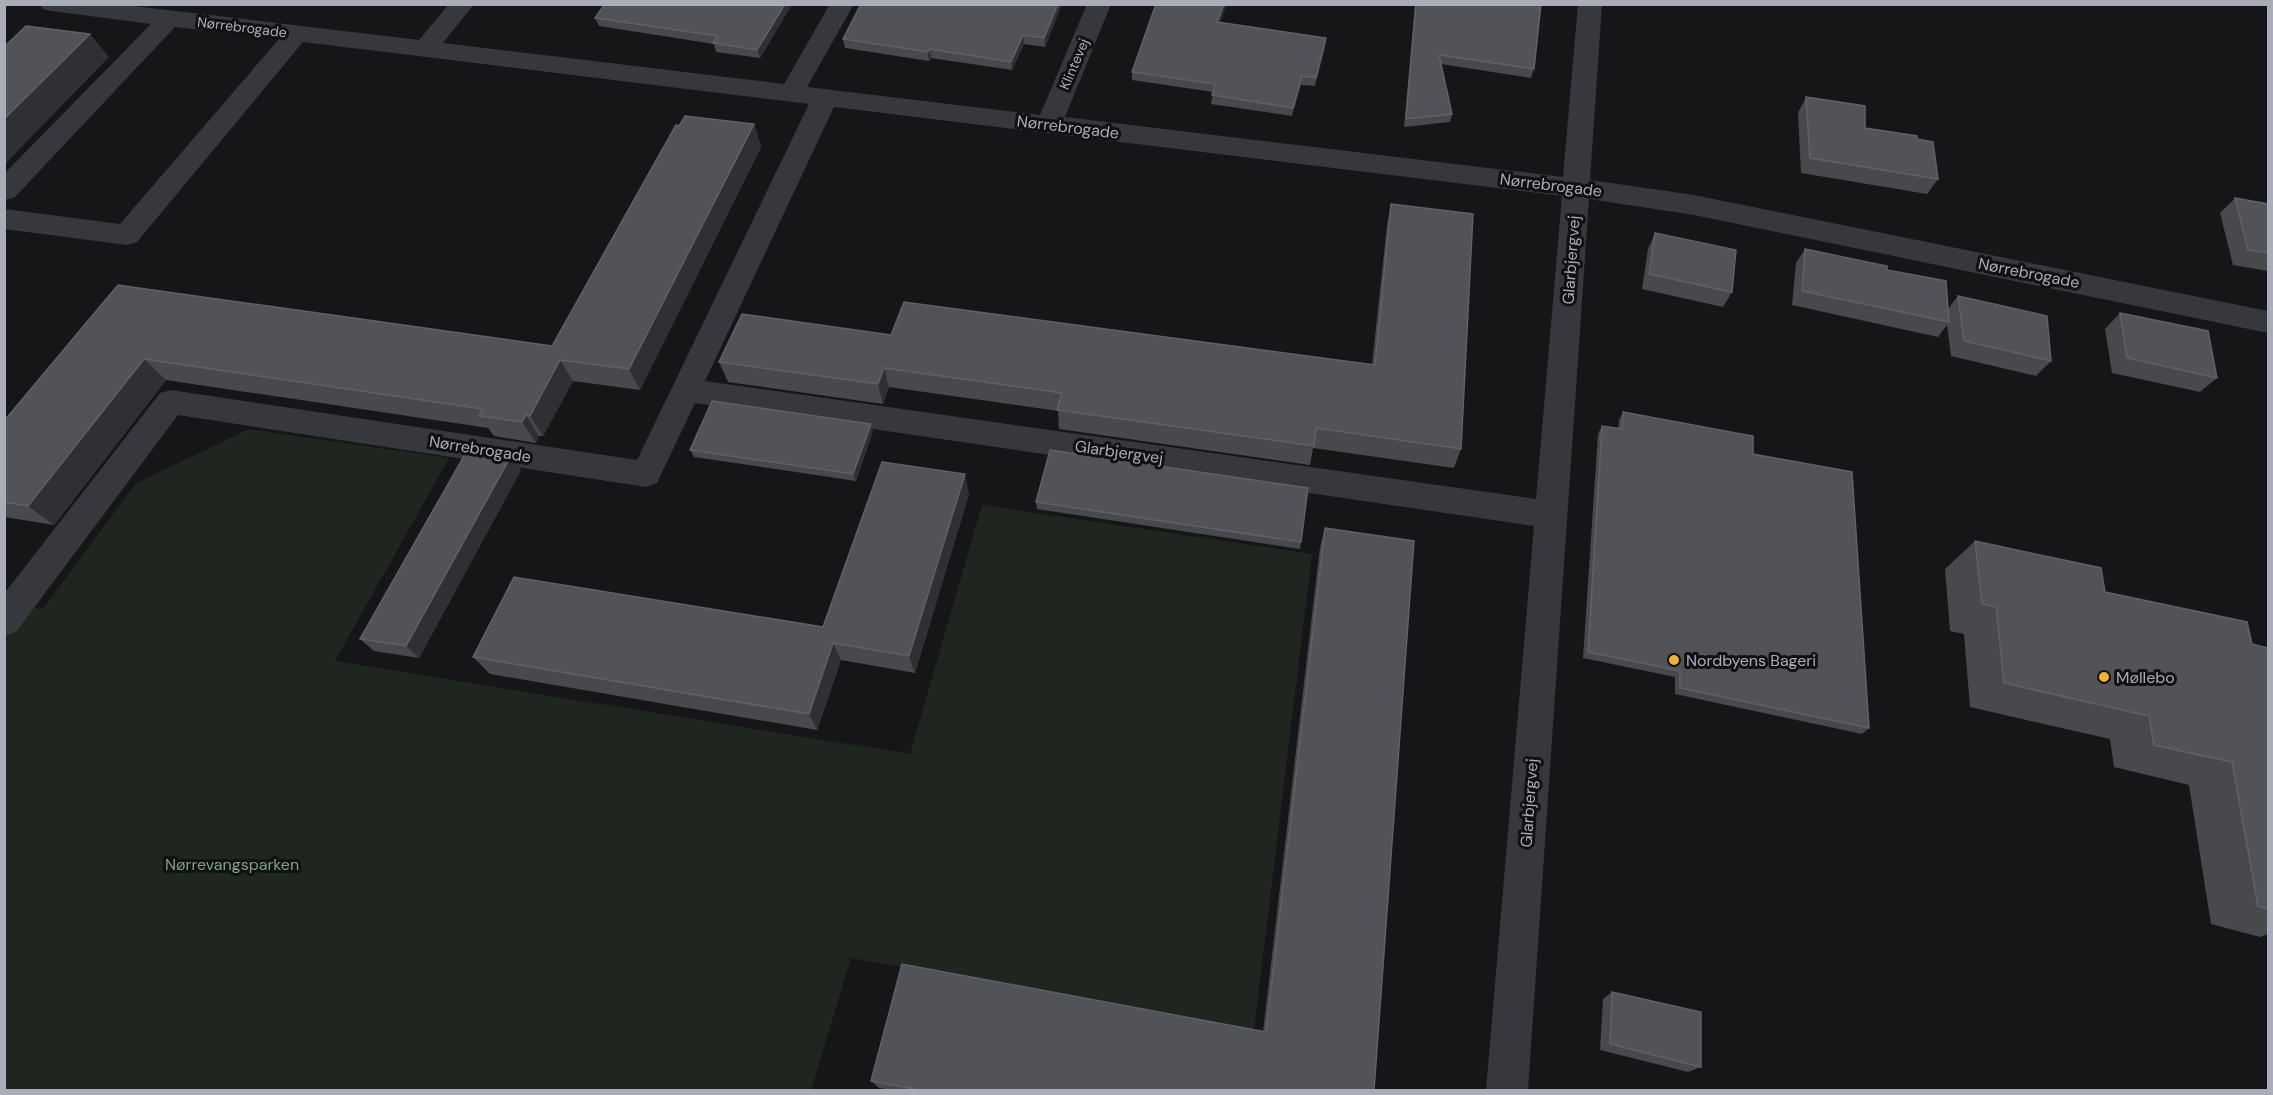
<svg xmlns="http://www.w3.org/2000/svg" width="2273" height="1095" viewBox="0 0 2273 1095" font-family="'DM Sans',sans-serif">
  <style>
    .green { fill: #1e261f }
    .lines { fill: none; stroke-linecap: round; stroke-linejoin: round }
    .minor { fill: #37383d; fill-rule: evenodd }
    .wall { fill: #47494d }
    .shaded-wall { fill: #2f3033 }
    .building { fill: #525359; stroke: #5f6168; stroke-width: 1.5 }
    .poi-dot { fill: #f2b134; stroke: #111113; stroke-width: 2 }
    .labels { text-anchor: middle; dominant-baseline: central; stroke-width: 6; stroke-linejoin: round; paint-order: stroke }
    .far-street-label { font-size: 14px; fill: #a8adb8; stroke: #111113 }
    .street-label { font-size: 16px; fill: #a8adb8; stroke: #111113 }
    .poi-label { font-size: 16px; fill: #a8adb8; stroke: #111113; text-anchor: start }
    .park-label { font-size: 16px; fill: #7fa381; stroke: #111113 }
  </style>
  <rect width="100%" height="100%" fill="#161618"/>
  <!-- green -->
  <path class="green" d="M249,429L449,458L335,661L910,754L982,505L1312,554L1254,1030L851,958L811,1090H5L4,603L43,609L135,484Z"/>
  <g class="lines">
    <!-- minor -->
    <path class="minor" d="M39,4H117L419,40L449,4H474L443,43L784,84L830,4H854L807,87L1040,115L1087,4H1111L1065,117L1563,177L1578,4H1602L1590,180L1694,195L2268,311V333L1694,215L1589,199L1528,1090H1486L1534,526L695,403L657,483L646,487L178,415L16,632L4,636V594L160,393L171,390L637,460L809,104L303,42L137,242L127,245L4,229V209L120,224L279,39L175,27L14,198L4,200V174L151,24L51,11L43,9ZM834,107L1562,196L1536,499L705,381Z"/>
  </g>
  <!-- wall -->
  <g class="wall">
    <path d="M792,4L760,58L716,52L714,44L599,26L595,18Z"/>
    <path d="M1062,4L1045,47L1024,44L1012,70L931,58L929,61L845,48L843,39Z"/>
    <path d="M1415,4H1541L1534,69L1531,78L1441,64L1452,114L1450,122L1404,127Z"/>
    <path d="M1220,22L1325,47L1315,86L1301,85L1292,116L1211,104L1213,92L1132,80V72Z"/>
    <path d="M1806,97L1865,128L1917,139L1938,179L1927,194L1801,173L1798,113Z"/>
    <path d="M754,124L761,147L640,390L573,381L543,436H539L536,443L494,436L488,428L166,380L54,525L4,517V421L118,285L552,346L679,126Z"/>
    <path d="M2235,198L2268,204V271L2233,265L2220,213Z"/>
    <path d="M1391,204L1461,449L1454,468L1313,448L1310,465L1059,429L1058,411L889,387L883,404L728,382L719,362L891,335L1372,365L1387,225Z"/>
    <path d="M1655,233L1732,292L1723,307L1642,289L1648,249Z"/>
    <path d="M1805,249L1887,270L1948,309L1958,296L2051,361L2036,376L1951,356L1947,325L1938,337L1792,305L1796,263Z"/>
    <path d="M2120,313L2217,378L2200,392L2112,373L2105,329Z"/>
    <path d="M1623,412L1753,454L1869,728L1862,734L1675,694V677L1583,658L1598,434L1602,426L1618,429L1619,420Z"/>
    <path d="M873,431L856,481L694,457L690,450Z"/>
    <path d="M521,470L419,658L374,651L360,639Z"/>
    <path d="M969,494L915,673L841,660L817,730L490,674L473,657L823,627Z"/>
    <path d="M1036,502L1301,542L1300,549L1037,509Z"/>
    <path d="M1325,528L1374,1090H891L879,1088L871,1081L1263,1032L1320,547Z"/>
    <path d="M1975,541L2105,592L2252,644L2268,648V934L2260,937L2211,924L2189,785L2114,767L2110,739L1970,707L1964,634L1950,631L1945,569Z"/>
    <path d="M1612,992L1701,1067L1688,1072L1600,1050L1603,999Z"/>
  </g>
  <!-- shaded-wall -->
  <g class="shaded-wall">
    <path d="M785,4H792L760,58L757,50Z"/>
    <path d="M1058,4H1062L1045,47L1044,38Z"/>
    <path d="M1224,4H1227L1217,31V22Z"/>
    <path d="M90,34L109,57L4,165V119Z"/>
    <path d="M1023,35L1024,44L1012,70L1011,62Z"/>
    <path d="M1326,38L1325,47L1315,86L1316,78Z"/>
    <path d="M930,49L931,58L929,61L928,52Z"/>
    <path d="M1302,76L1301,85L1292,116L1293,108Z"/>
    <path d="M754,124L761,147L640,390L629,369Z"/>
    <path d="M144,359L166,380L54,525L28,506Z"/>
    <path d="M560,360L573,381L543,436L530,416Z"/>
    <path d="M884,368L889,387L883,404L878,384Z"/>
    <path d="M526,415L539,436L536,443L522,422Z"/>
    <path d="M871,424L873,431L856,481L853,474Z"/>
    <path d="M511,456L521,470L419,658L406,646Z"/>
    <path d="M965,474L969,494L915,673L909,656Z"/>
    <path d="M833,643L841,660L817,730L809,714Z"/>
  </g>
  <!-- building -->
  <g class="building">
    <path d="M605,4H785L757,50L713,43L718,36L595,18Z"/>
    <path d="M861,4H1058L1044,38L1023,35L1011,62L930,49L928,52L843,39Z"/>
    <path d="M1156,4H1224L1217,22L1326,38L1316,78L1302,76L1293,108L1212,95L1215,84L1132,72Z"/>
    <path d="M1416,4H1541L1534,69L1439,55L1452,114L1406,119Z"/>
    <path d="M26,26L90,34L4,119V47Z"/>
    <path d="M1806,97L1865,106V128L1917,136V139L1933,142L1938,179L1810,158Z"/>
    <path d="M685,116L754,124L629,369L560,360L530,416L526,415L522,422L479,416L483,409L144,359L28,506L4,502V421L118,285L552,346L676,125L679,126Z"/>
    <path d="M2235,198L2268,204V253L2248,250Z"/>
    <path d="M1391,204L1473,214L1461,449L1316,428L1314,446L1057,410L1062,393L884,368L878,384L719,362L742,314L891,335L904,302L1375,365Z"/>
    <path d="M1655,233L1736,250L1732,292L1649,274Z"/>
    <path d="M1805,249L1887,266V270L1946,281L1949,322L1802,291Z"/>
    <path d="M1958,296L2047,316L2051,361L1964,341Z"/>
    <path d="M2120,313L2208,331L2217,378L2127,358Z"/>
    <path d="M712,401L871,424L853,474L690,450Z"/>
    <path d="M1623,412L1753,436V454L1852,472L1869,728L1680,688V671L1588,652L1602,426L1622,429Z"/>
    <path d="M468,449L511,456L406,646L360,639Z"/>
    <path d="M1050,450L1308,488L1301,542L1036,502Z"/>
    <path d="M882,462L965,474L909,656L833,643L809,714L473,657L514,577L823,627Z"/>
    <path d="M1325,528L1414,541L1374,1090H920L871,1081L902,964L1266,1032Z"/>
    <path d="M1975,541L2101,568L2105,592L2247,622L2252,644L2268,648V909L2258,906L2232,762L2154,745L2149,716L2004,683L1996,607L1982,604Z"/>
    <path d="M1612,992L1701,1012V1067L1610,1044Z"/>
  </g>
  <!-- markers -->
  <g class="poi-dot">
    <circle cx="1674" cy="660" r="6"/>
    <circle cx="2104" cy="677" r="6"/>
  </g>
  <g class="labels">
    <!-- far-street labels -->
    <g class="far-street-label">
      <text transform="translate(242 27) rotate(7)">Nørrebrogade</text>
      <text transform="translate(1074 64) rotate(-67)">Klintevej</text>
    </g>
    <!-- street labels -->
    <g class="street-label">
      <text transform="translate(1068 127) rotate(7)">Nørrebrogade</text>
      <text transform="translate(1551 185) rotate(7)">Nørrebrogade</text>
      <text transform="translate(1571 260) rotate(-86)">Glarbjergvej</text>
      <text transform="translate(2029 273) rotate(11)">Nørrebrogade</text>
      <text transform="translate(480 449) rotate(9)">Nørrebrogade</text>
      <text transform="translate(1119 452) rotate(8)">Glarbjergvej</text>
      <text transform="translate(1529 803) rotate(-86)">Glarbjergvej</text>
    </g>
    <!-- poi labels -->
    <g class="poi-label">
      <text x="1686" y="660">Nordbyens Bageri</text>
      <text x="2116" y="677">Møllebo</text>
    </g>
    <!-- park labels -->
    <g class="park-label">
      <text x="232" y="864">Nørrevangsparken</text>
    </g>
  </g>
  <!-- border -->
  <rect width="2273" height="1095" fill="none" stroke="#a8adb8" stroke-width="12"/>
</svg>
